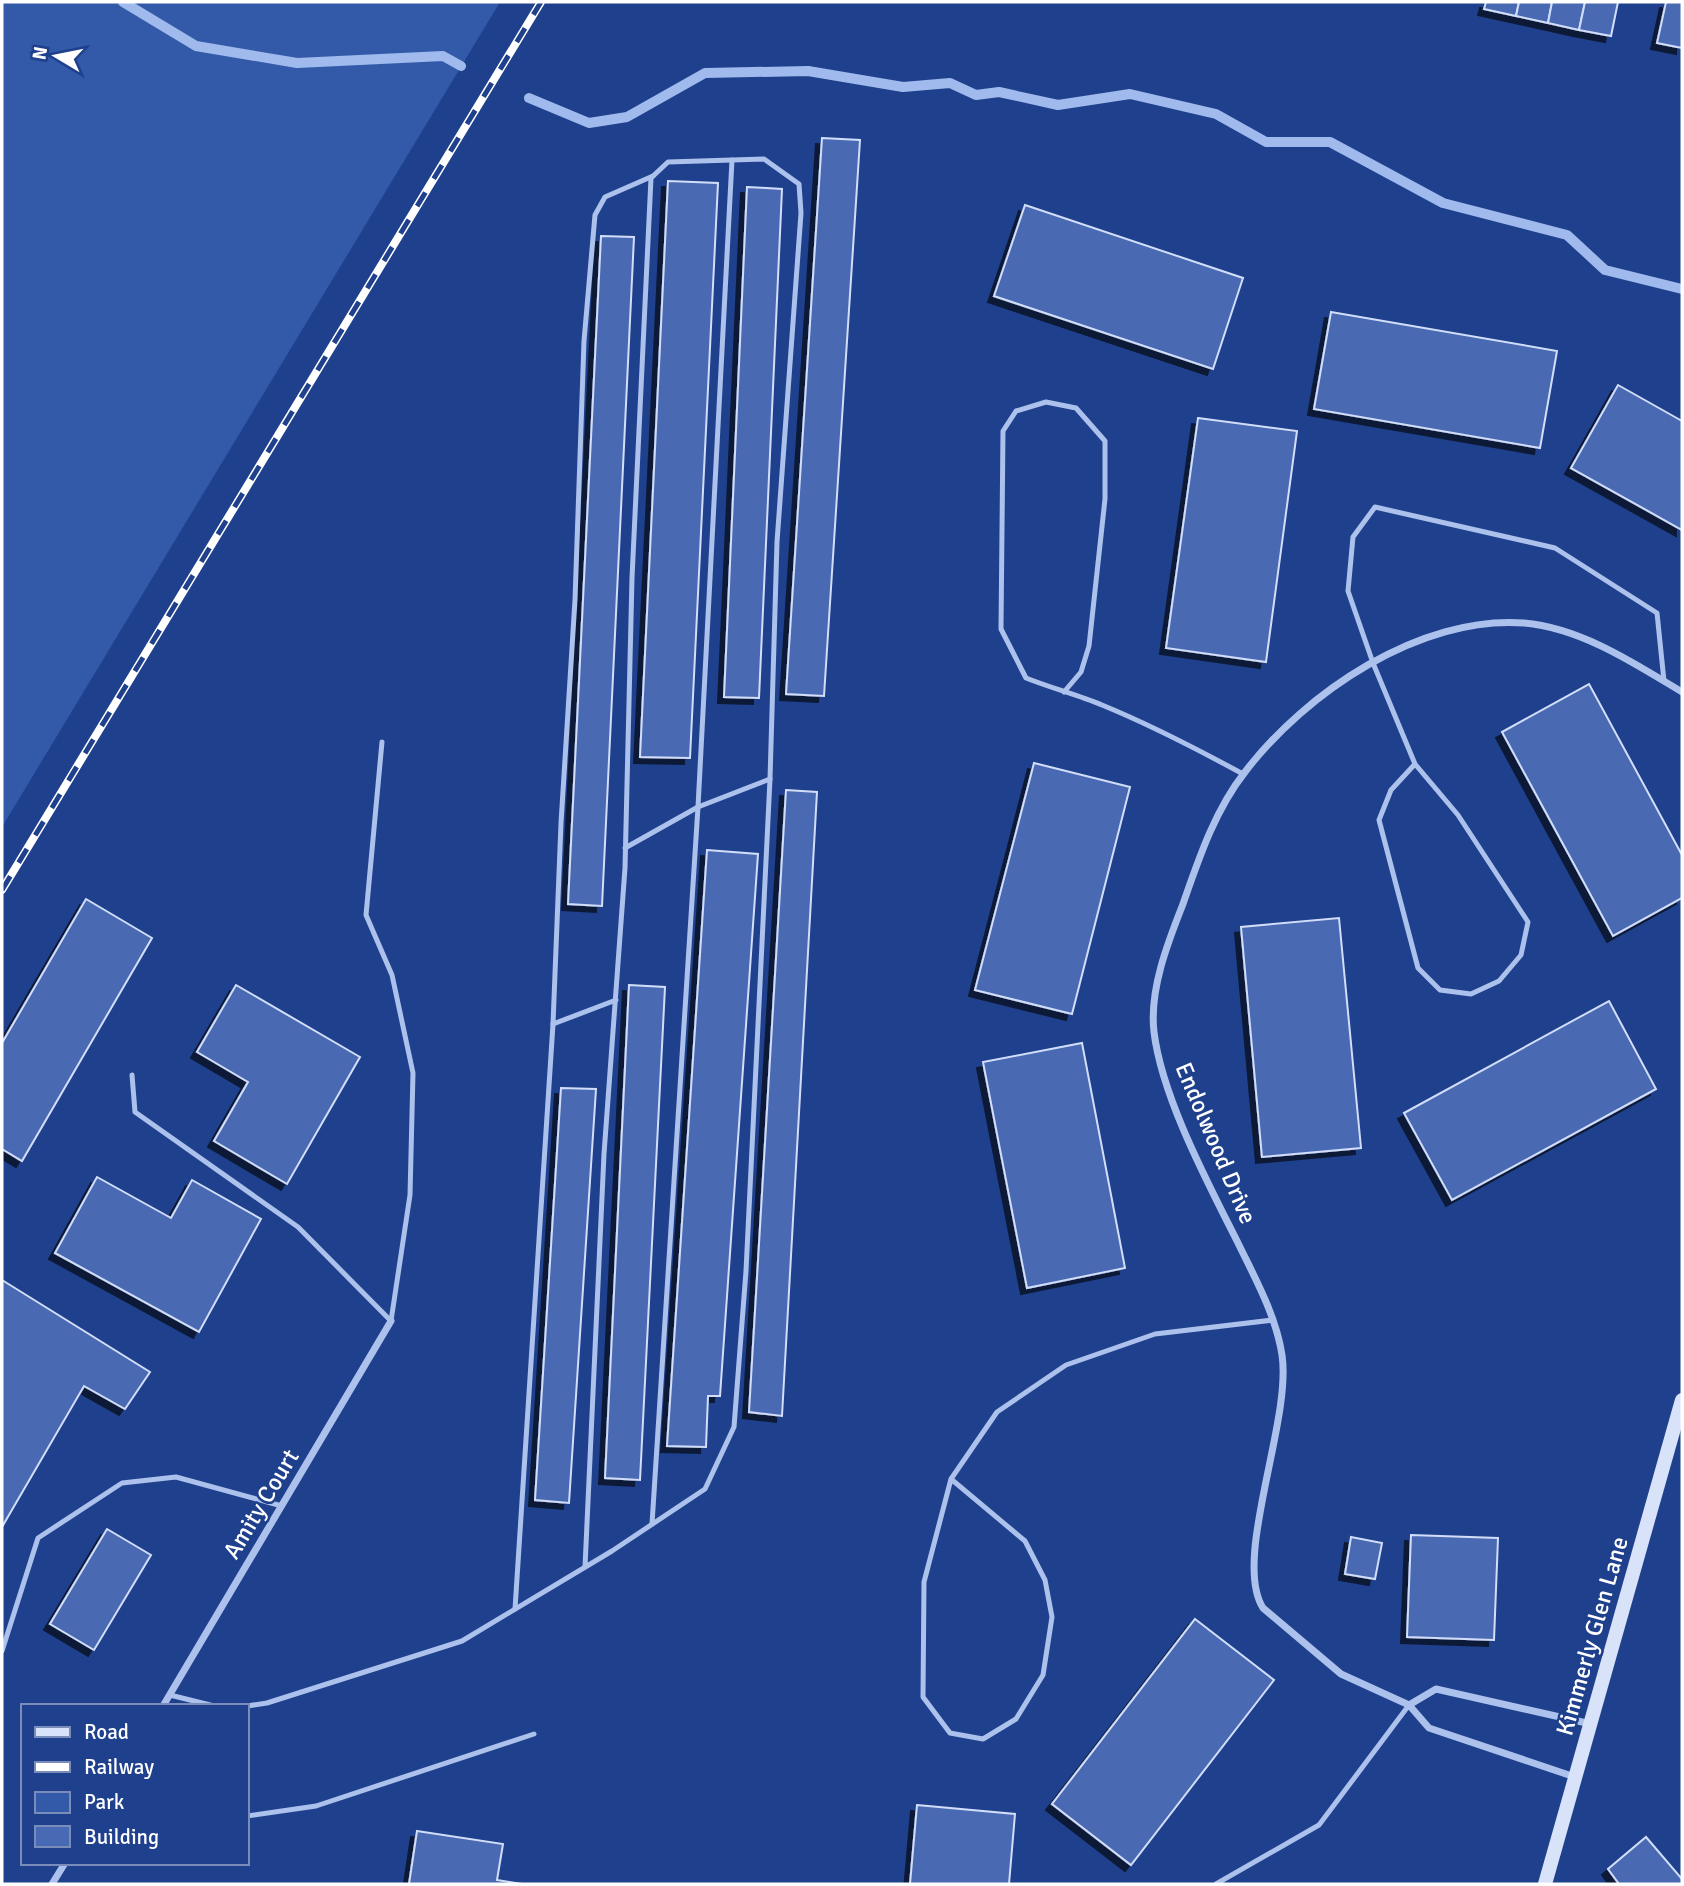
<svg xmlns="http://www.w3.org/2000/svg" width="1684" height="1886" viewBox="0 0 1684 1886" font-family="Signika,sans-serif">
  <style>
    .green { fill: #3359a9 }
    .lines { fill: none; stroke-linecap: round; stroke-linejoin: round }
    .stream { stroke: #a0baed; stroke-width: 10 }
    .building { fill: #4869b3; stroke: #d2def9; stroke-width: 2; filter: url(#shadow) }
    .lane { stroke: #acc1ec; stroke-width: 5 }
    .street { stroke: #acc1ec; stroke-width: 7 }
    .secondary { stroke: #d8e2f9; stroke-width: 14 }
    .rail-casing { stroke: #fff; stroke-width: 8 }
    .rail { stroke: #1f408c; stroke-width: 5; stroke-dasharray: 16; stroke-linecap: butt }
    .labels { text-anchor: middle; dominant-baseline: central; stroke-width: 5; stroke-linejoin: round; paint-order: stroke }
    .street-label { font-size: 24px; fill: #fff; stroke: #1f408c }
  </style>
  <defs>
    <filter id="shadow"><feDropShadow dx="-6" dy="6" stdDeviation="0" flood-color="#0009"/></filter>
  </defs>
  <rect width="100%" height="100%" fill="#1f408c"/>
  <!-- green -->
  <path class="green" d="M2,2H500L2,827Z"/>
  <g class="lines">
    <!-- stream -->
    <g class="stream">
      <path d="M123,2L196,46L297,63L443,56L461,66"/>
      <path d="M529,98L589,123L627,117L705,73L808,71L903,87L950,83L976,95L999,92L1058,105L1130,94L1216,114L1266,142H1330L1443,203L1567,235L1605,270L1682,289"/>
    </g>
  </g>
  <!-- building -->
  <g class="building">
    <path d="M1486,2H1519L1516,16L1484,9Z"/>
    <path d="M1519,2H1552L1548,23L1516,16Z"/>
    <path d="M1552,2H1585L1579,30L1548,23Z"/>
    <path d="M1585,2H1618L1611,36L1579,30Z"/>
    <path d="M1666,2H1682V48L1657,43Z"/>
    <path d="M822,138L860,140L824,696L786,694Z"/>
    <path d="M668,181L718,183L690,758L640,757Z"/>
    <path d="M747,187L782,189L759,698L724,697Z"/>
    <path d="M1025,205L1243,278L1213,369L994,296Z"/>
    <path d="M601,236L634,237L602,906L568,904Z"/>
    <path d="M1331,312L1557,351L1540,448L1314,409Z"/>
    <path d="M1618,385L1682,421V530L1571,468Z"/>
    <path d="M1198,418L1297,431L1266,662L1166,648Z"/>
    <path d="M1589,684L1682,855V898L1613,936L1502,732Z"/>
    <path d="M1034,763L1130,787L1072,1014L975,990Z"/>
    <path d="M786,790L817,792L782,1416L749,1412Z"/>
    <path d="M707,850L758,854L720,1396H708L706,1447L667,1446Z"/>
    <path d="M86,899L152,938L22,1161L2,1149V1043Z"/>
    <path d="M1339,918L1361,1148L1262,1157L1241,927Z"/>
    <path d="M236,985L360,1057L287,1184L214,1141L248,1082L197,1052Z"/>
    <path d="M629,985L665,987L640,1480L605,1478Z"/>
    <path d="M1609,1001L1656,1089L1452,1200L1404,1113Z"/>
    <path d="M1082,1043L1125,1268L1027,1288L983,1062Z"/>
    <path d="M561,1088L596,1089L569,1503L535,1500Z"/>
    <path d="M97,1177L171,1218L192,1180L261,1219L199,1332L55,1253Z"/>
    <path d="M2,1280L150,1372L125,1409L84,1386L2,1527Z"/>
    <path d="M107,1529L151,1555L94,1650L50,1624Z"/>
    <path d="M1411,1535L1498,1538L1494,1640L1407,1637Z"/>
    <path d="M1351,1537L1382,1543L1375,1579L1345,1574Z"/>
    <path d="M1195,1619L1274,1680L1131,1865L1052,1804Z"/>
    <path d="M917,1805L1015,1814L1009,1884H910Z"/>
    <path d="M417,1831L503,1844L497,1880L522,1884H409Z"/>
    <path d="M1646,1837L1682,1879V1884H1619L1608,1869Z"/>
  </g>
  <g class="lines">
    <!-- lane -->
    <g class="lane">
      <path d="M1064,692L1081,672L1089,646L1105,499V441L1076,408L1046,402L1016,411L1003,431L1001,629L1026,678C1051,688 1078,695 1102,705C1151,725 1197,749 1243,774"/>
      <path d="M382,742L366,915L392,975L413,1073L410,1195L391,1321"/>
      <path d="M1415,764L1391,790L1379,820L1418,968L1440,990L1471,994L1499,981L1521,955L1528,922L1458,815L1415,764L1373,663L1348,591L1353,537L1375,507L1555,548L1657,613L1664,681"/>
      <path d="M625,848L698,807L770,779"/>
      <path d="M553,1024L616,1000"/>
      <path d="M132,1075L135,1112L298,1227L391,1321"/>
      <path d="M951,1479L1025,1541L1045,1580L1052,1617L1043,1675L1016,1719L983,1739L950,1733L923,1697L924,1582L951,1479L997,1412L1066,1365L1155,1334L1273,1320"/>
      <path d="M652,1524L698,807L732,160"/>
      <path d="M515,1609L553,1024L561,823L575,600L584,341L595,215L605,197L653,176"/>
      <path d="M2,1651L38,1538L122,1483L176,1477L282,1506"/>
      <path d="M170,1695L214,1706"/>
      <path d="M247,1706L267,1703L462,1641L612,1551L705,1489L734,1427L746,1271L770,779L777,542L801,213L799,184L764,159L668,162L651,178L632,578L625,868L604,1154L585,1567"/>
      <path d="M247,1816L316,1806L534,1734"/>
      <path d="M1216,1884L1319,1825L1409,1705"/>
    </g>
    <!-- street -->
    <g class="street">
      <path d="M1409,1705L1436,1689L1591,1724"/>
      <path d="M163,1706L391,1321"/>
      <path d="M1575,1777L1429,1728L1409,1705L1341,1674L1263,1608C1232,1559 1292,1421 1282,1355C1276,1316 1256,1280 1239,1245C1209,1185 1162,1098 1154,1032C1149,990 1168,942 1183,904C1199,858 1215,810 1245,772C1305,693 1420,615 1524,623C1581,628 1634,663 1682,692"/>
      <path d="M52,1884L65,1863"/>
    </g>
    <!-- secondary -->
    <path class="secondary" d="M1545,1884L1682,1400"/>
    <defs>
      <path id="rail" d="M2,890L541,2"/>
    </defs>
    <!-- rail casing -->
    <use href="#rail" class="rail-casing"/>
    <!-- rail -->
    <use href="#rail" class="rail"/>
  </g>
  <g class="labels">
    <!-- street labels -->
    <g class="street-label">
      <text transform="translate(1216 1143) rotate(67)">Endolwood Drive</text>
      <text transform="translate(261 1504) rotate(-59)">Amity Court</text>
      <text transform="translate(1592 1636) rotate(-74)">Kimmerly Glen Lane</text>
    </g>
  </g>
  <!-- border -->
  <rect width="1684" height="1886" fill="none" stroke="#ffffff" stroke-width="7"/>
  <!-- legend -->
  <rect x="21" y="1704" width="228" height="161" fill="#1f408c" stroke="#798cba" stroke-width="2"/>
  <rect x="35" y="1727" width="35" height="10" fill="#d8e2f9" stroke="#798cba" stroke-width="2"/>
  <text x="84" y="1739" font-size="21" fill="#ffffff">Road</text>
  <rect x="35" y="1762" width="35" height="10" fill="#ffffff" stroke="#798cba" stroke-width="2"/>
  <text x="84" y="1774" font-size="21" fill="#ffffff">Railway</text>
  <rect x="35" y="1792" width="35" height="21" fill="#3359a9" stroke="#798cba" stroke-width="2"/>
  <text x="84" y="1809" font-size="21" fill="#ffffff">Park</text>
  <rect x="35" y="1826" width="35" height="21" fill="#4869b3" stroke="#798cba" stroke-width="2"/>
  <text x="84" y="1844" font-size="21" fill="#ffffff">Building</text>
  <!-- north arrow -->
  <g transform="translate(56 56) rotate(280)" stroke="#1f408c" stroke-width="5" paint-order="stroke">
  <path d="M0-5L12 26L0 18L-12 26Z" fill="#ffffff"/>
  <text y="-10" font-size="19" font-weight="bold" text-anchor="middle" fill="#ffffff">N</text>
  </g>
</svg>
